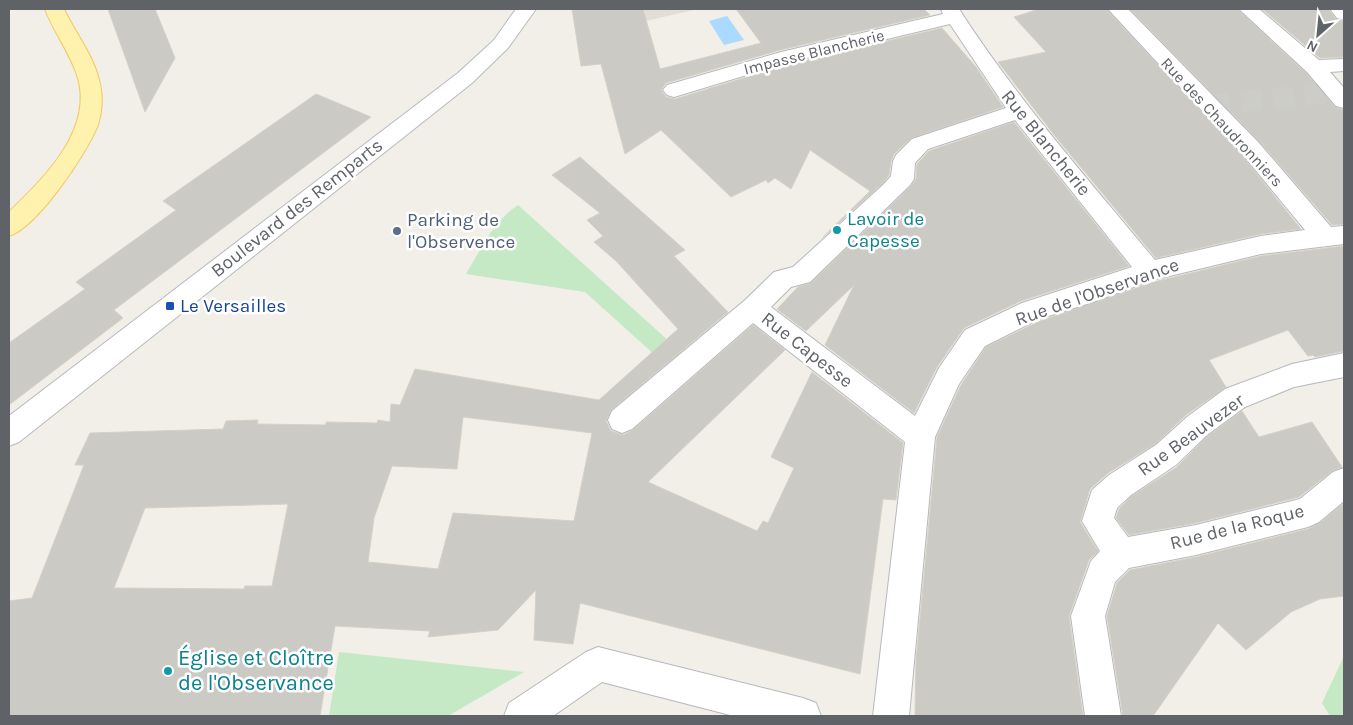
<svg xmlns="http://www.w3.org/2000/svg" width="1353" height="725" viewBox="0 0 1353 725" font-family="Karla,sans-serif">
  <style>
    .education { fill: #e1ded6 }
    .green { fill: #c5e8c5 }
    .water { fill: #aadaff }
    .building { fill: #cccac5; stroke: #d6d1c6; fill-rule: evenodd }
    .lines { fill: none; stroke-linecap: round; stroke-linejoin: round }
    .street-tunnel { stroke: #ccccc8; stroke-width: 21; stroke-dasharray: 21 11; stroke-linecap: butt }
    .street-casing { stroke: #b5b8bc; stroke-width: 2 }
    .secondary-casing { stroke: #b6babf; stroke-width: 2 }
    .primary-casing { stroke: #f2c960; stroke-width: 2 }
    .street { fill: #fff; fill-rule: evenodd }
    .secondary { fill: #fff; fill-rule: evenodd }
    .primary { fill: #fff2af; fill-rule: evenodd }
    .culture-dot { fill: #0f9aa8; stroke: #fff; stroke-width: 2 }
    .service-dot { fill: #5c6f8a; stroke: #fff; stroke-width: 2 }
    .transit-dot { fill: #1a4fb4; stroke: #fff; stroke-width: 2 }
    .labels { text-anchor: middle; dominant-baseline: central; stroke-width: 5; stroke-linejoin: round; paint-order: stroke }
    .far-street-label { font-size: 16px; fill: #5f6368; stroke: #fff }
    .street-label { font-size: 19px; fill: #5f6368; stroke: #fff }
    .culture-label { font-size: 19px; fill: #0d838f; stroke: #fff; text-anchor: start }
    .service-label { font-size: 19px; fill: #4e5e75; stroke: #fff; text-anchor: start }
    .transit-label { font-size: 19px; fill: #164399; stroke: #fff; text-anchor: start }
    .near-culture-label { font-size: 22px; fill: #0d838f; stroke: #fff; text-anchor: start }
  </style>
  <rect width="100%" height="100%" fill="#f1efe8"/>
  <!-- education -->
  <path class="education" d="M638,9H698L646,21L635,14Z"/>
  <!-- green -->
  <g class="green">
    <path d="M518,205L681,352L666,365L585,292L466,274C480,250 494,221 518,205Z"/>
    <path d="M339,652L524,672L448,716H329Z"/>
    <path d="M1344,656V716H1330L1322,703Z"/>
  </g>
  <!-- water -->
  <path class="water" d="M727,16L744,40L724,45L709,21Z"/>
  <!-- building -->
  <g class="building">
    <path d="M108,9H155L175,58L145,112Z"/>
    <path d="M572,9H643L660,69L761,43L736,9H924L930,15L780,50L666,83L661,90L666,97L675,99L786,65L942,28L976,67L1003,107L911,138L894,154L891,161L889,175L883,183L823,237L870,191L810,150L791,189L775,178L768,183L766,180L731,197L661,130L625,154L601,64L581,66Z"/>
    <path d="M1039,9H1106L1242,156L1301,229L1261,234L1156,258L1055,136L998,62L1046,52L1014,17Z"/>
    <path d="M1130,9H1237L1306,73L1335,107L1344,110V224L1332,225L1260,142Z"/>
    <path d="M1262,9H1328L1336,19L1344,22V57L1320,58Z"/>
    <path d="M316,94L371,117L114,310L123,318L9,405V343L85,289L76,282L176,210L163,201Z"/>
    <path d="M1014,122L1129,266L1021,301L964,328L937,367L914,413L825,345L854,285L806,331L777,309L798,287L811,283L911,186L916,179L917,164L929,151Z"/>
    <path d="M580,157L685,250L674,256L728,312L611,410L606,421L611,431L623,435L633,430L753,325L785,350L648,482L757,531L763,521L768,523L794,468L771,457L812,372L903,443L896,500L883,499L860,674L580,603L573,644L534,640L536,590L498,630L428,637L430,631L335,626L320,716H9V601L32,598L84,465H75L90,433L223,429L226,421L258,420L257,424L326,425V422L377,423L378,420L390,422L391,404L400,405L415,369L599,400L678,329L616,261L594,242L603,236L587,220L600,213L552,175ZM463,417L592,433L574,521L453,513L438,569L368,562L374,518L392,466L457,469ZM288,504L272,586H245L244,589L114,588L145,508Z"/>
    <path d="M1344,246V351L1315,357L1313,355L1308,356L1288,330L1209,360L1226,387L1186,415L1155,444L1108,473L1090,489L1080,522L1098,551L1089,560L1069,616L1083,716H915L916,661L937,437L961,385L986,347L1040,321L1154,282L1261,256Z"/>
    <path d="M1242,411L1259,437L1312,422L1342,467L1332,471L1299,497L1196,523L1129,535L1116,518L1119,509L1132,496L1177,467L1208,436Z"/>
    <path d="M1344,503V596L1320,599L1291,612L1246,650L1218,623L1153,716H1123L1107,616L1117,583L1130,570L1196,557L1308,529L1320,523Z"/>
  </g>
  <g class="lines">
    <!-- street-tunnel -->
    <path class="street-tunnel" d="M1209,105L1336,92"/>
    <defs>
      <g id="street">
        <path d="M941,9H959C1017,99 1087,178 1155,260L1261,236L1305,230L1243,155L1108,9H1128L1259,143L1331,227L1344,226V244L1261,254L1153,280L1090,303L1039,319L985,346L959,384L935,437L909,716H873L905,442L753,323L632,429L622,433L612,429L608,420L612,411L744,301L774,272L793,267L884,184L891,176L893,161L896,155L912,139L1006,108L950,24L786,63L674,97L667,95L663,90L667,85L781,52L943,14ZM1015,120L1132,267L1022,303L965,330L939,368L915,416L771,307L791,287L810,282L910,185L914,179L915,163L928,149Z"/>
        <path d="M1239,9H1259L1319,60L1344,59V71L1330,72L1344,88V108L1336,106L1307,72Z"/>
        <path d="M1330,9H1344V20L1337,18Z"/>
        <path d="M1344,353V377L1294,387L1245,407L1207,435L1176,465L1131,495L1117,508L1114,518L1128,537L1196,525L1300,499L1333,472L1344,468V501L1319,522L1308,527L1196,555L1129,568L1115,582L1105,616L1121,716H1085L1071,616L1091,561L1100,551L1082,521L1092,490L1109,475L1156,445L1187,417L1225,389L1292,364Z"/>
        <path d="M598,647L803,698L816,703L821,716H734L602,682L553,716H504L509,703L586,652Z"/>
      </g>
      <path id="secondary" d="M516,9H536L508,48L472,83L19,442L9,446V416L458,73L494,40Z"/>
      <path id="primary" d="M45,9H64C75,33 95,57 100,84C103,97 102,112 98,125C87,153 37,228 9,236V212C44,178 95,129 77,75C69,51 53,31 45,9Z"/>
    </defs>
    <!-- street casing -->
    <use href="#street" class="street-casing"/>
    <!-- secondary casing -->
    <use href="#secondary" class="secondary-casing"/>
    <!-- primary casing -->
    <use href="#primary" class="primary-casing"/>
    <!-- street -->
    <use href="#street" class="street"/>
    <!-- secondary -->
    <use href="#secondary" class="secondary"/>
    <!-- primary -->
    <use href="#primary" class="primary"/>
  </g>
  <!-- markers -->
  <g class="culture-dot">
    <circle cx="837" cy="230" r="5"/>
    <circle cx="168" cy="671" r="5"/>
  </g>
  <circle class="service-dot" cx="397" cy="231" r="5"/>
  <rect class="transit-dot" x="165" y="301" width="10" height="10" rx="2.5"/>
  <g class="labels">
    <!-- far-street labels -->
    <g class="far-street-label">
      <text transform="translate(814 52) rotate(-14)">Impasse Blancherie</text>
      <text transform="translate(1222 122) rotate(47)">Rue des Chaudronniers</text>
    </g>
    <!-- street labels -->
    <g class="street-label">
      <text transform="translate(1046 143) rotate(51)">Rue Blancherie</text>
      <text transform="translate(297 208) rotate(-38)">Boulevard des Remparts</text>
      <text transform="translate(1097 292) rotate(-19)">Rue de l'Observance</text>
      <text transform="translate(807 350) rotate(38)">Rue Capesse</text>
      <text transform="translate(1191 435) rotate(-36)">Rue Beauvezer</text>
      <text transform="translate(1237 527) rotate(-14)">Rue de la Roque</text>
    </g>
    <!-- culture labels -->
    <g class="culture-label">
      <text x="847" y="219">Lavoir de<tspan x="847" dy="22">Capesse</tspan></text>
    </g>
    <!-- service labels -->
    <g class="service-label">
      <text x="407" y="220">Parking de<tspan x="407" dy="22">l'Observence</tspan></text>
    </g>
    <!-- transit labels -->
    <g class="transit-label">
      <text x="180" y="306">Le Versailles</text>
    </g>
    <!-- near-culture labels -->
    <g class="near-culture-label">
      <text x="178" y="658">Église et Cloître<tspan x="178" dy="25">de l'Observance</tspan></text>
    </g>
  </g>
  <!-- border -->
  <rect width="1353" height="725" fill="none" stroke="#5f6368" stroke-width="20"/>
  <!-- north arrow -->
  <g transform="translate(1318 35) rotate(207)" stroke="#ffffff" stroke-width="4" paint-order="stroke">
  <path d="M0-4L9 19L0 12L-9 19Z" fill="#5f6368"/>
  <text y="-8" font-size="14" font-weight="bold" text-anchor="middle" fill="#5f6368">N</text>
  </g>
</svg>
